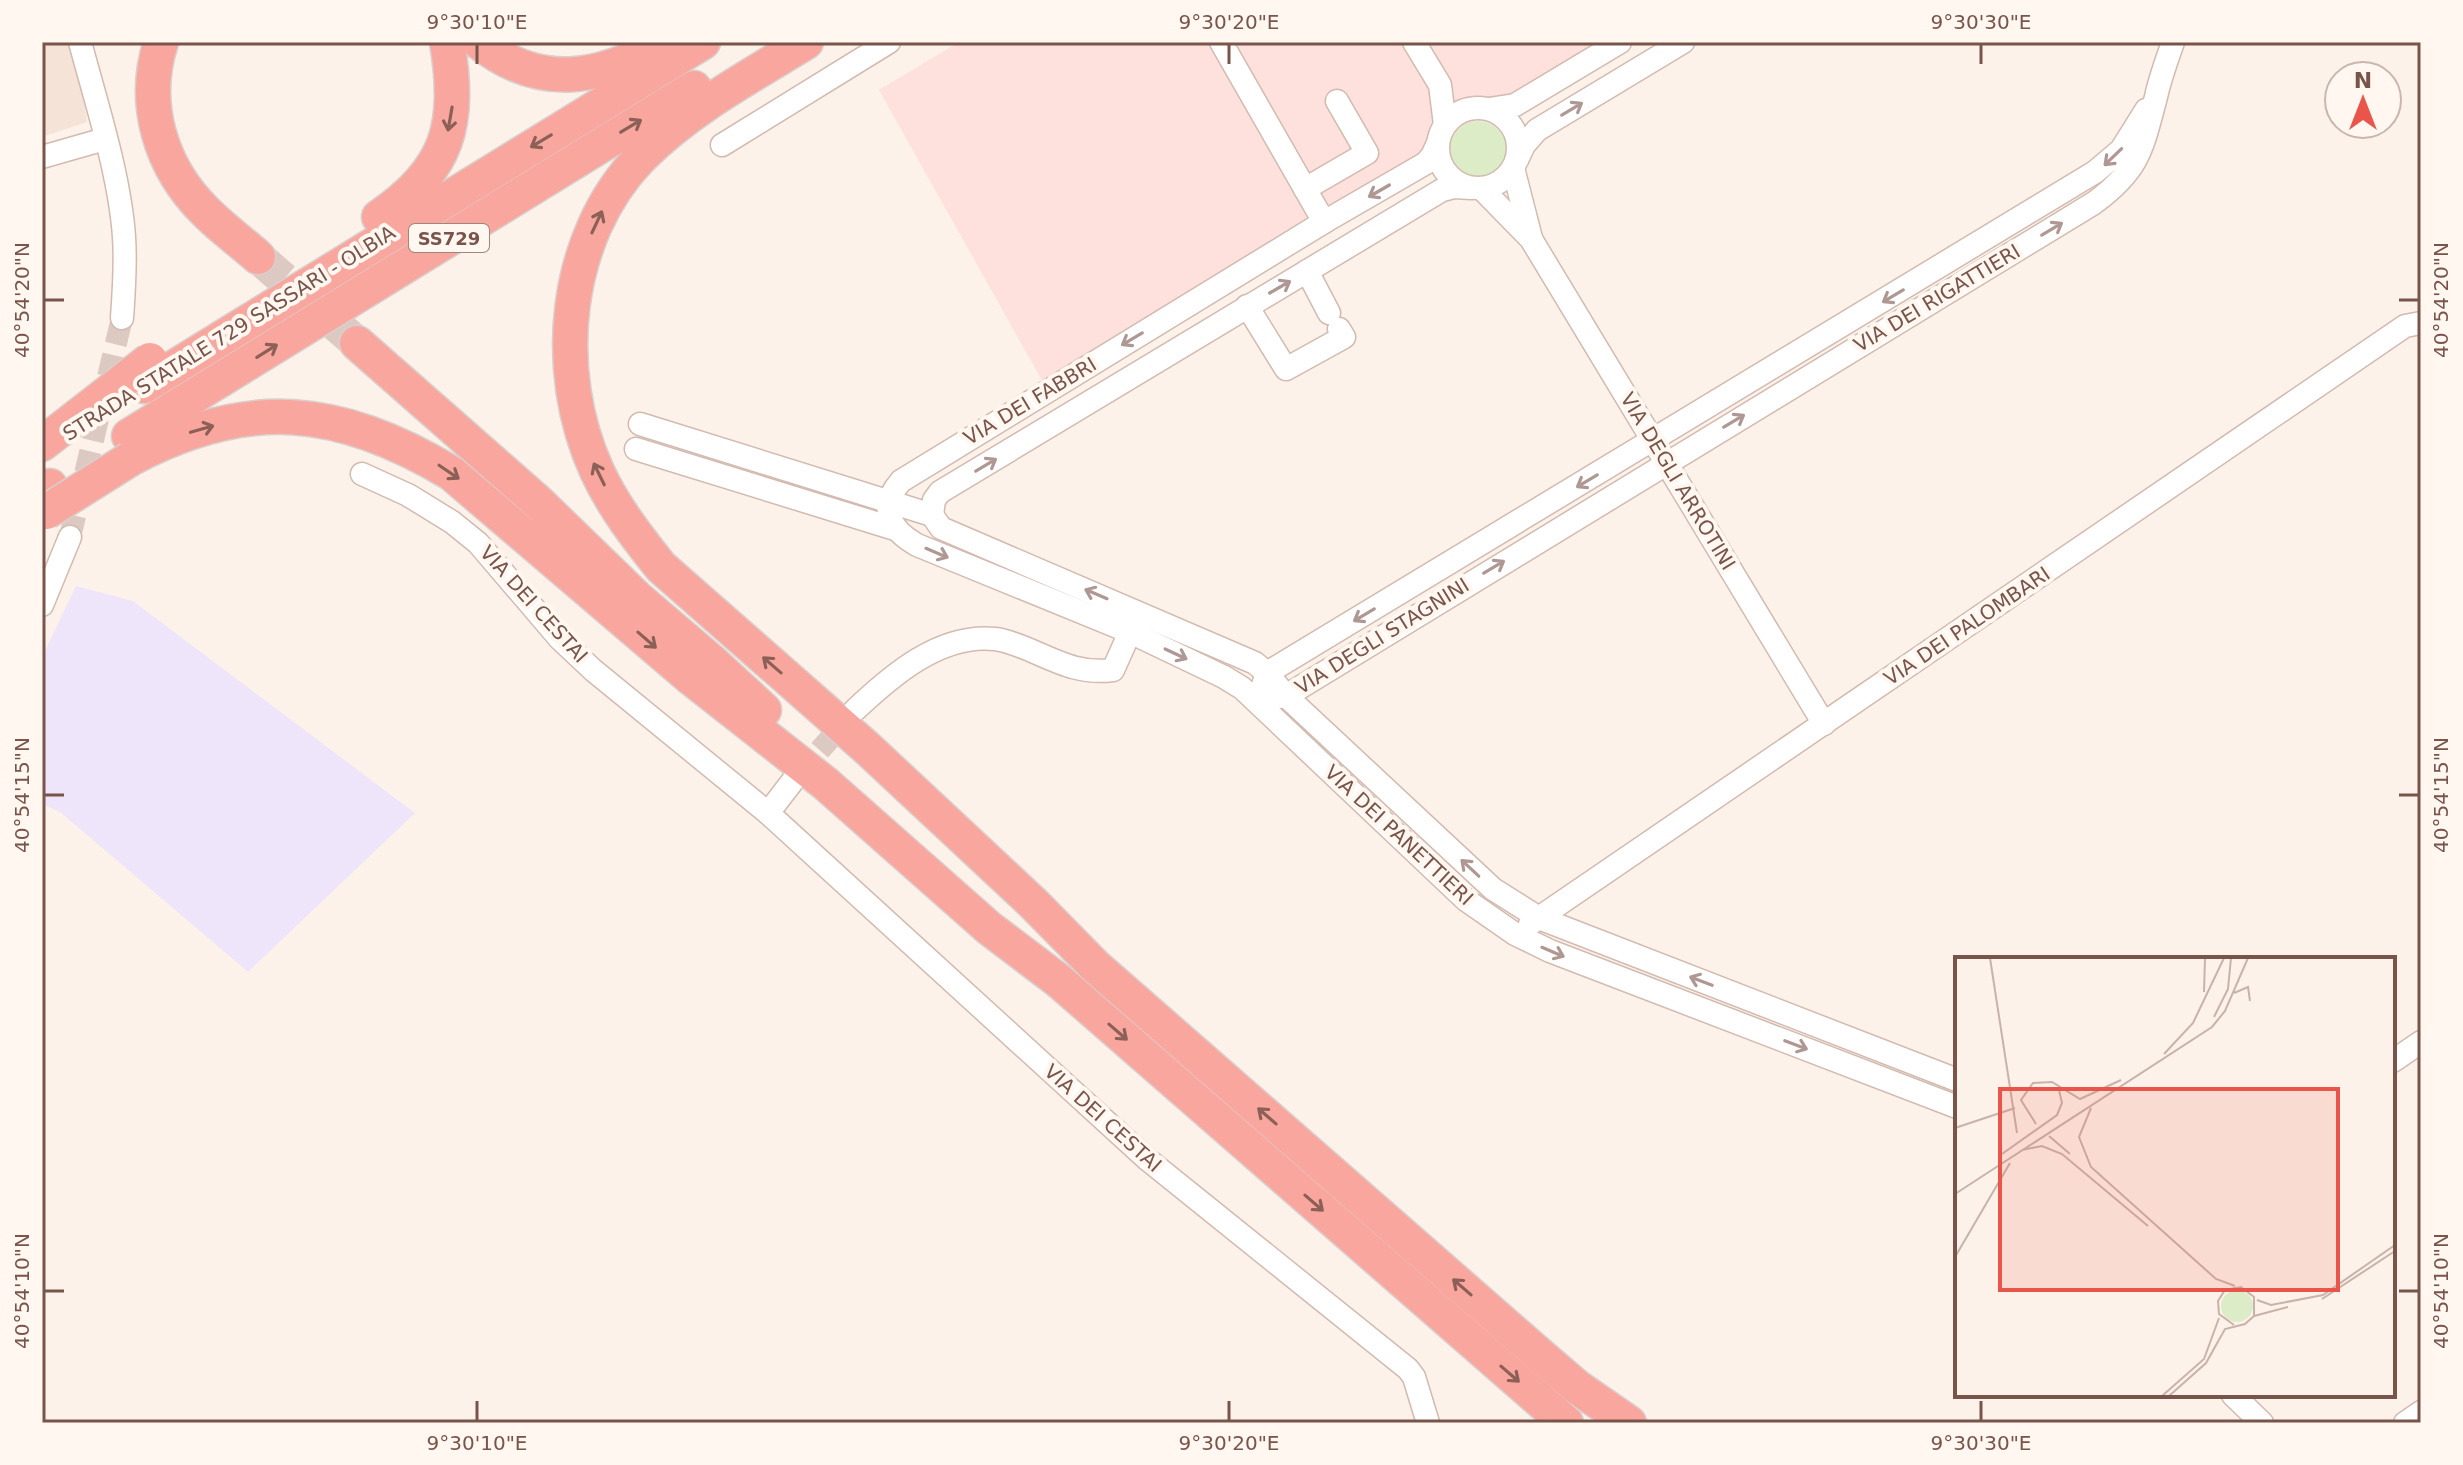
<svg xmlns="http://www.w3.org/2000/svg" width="2463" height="1465" viewBox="0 0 2463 1465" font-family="'DejaVu Sans',sans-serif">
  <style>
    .residential { fill: #f5e3d7 }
    .commercial { fill: #fee1dc }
    .education { fill: #efe5fa }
    .green { fill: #dcecc6 }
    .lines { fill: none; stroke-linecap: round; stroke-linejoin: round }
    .minor-tunnel { stroke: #dccac2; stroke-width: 22; stroke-dasharray: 22 11; stroke-linecap: butt }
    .highway-tunnel { stroke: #dccac2; stroke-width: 34; stroke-dasharray: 34 17; stroke-linecap: butt }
    .minor-casing { stroke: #d3bab0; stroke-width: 25 }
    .highway-casing { stroke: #d9cfcd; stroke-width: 37 }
    .minor { stroke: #fff; stroke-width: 22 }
    .highway { stroke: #f9a79e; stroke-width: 34 }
    .highway-bridge-casing { stroke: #d9cfcd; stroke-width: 37; stroke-linecap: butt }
    .highway-bridge { stroke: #f9a79e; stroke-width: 34 }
    .oneway { stroke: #af9893 }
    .oneway2 { stroke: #8c6057 }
    .ticks { fill: none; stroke: #79544b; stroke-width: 3 }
    .labels { text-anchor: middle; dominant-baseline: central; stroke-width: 8; stroke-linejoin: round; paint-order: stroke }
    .shield { fill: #fff7f0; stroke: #a1857c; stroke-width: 2 }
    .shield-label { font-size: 18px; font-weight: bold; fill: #79544b }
    .street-label { font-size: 20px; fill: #79544b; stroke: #fff7f0 }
    .inset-road { fill: none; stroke: #c8b3aa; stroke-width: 2 }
    .view { fill: #ea554b; fill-opacity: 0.15; stroke: #ea554b; stroke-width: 4 }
    .inset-edge { fill: none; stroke: #79544b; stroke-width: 4 }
    .neatline { fill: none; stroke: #79544b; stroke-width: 3 }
    .ticks-label { font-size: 20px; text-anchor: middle; fill: #79544b }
  </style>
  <rect width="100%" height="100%" fill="#fdf2e9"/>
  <!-- residential -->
  <path class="residential" d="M42,42H75L87,122L42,137Z"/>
  <!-- commercial -->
  <path class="commercial" d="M959,42H1606L1044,384L879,90Z"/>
  <!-- education -->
  <path class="education" d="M76,586L133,601L415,813L248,972L60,812L42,804V657Z"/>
  <!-- green -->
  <circle class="green" cx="1478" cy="149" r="28"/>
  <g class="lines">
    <!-- minor-tunnel -->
    <g class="minor-tunnel">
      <path d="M70,537L122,318"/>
      <path d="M798,775L849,717"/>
    </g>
    <!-- highway-tunnel -->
    <path class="highway-tunnel" d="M258,257L357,343"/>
    <defs>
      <g id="minor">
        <path d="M80,42C96,102 120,176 124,237C126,264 124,291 122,318"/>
        <path d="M1221,42L1324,222"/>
        <path d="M1414,42L1440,85L1445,125"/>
        <circle cx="1478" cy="148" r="40"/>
        <path d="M1489,109L1515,105L1620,42"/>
        <path d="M1438,143L1432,156L1426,163L1324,222L901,481C878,507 889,529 917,545L1130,632L1224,677L1242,688L1466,900L1515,934L1550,951L1957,1107"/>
        <path d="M722,145L889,42"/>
        <path d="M42,157L105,139"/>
        <path d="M1517,160L1524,145L1537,130L1683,42"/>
        <path d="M1513,168L1531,238"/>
        <path d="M1305,189L1367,153L1337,101"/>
        <path d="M1482,189L1531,239L1824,724"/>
        <path d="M1307,271L1329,313"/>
        <path d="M1247,306L1286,369L1344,337L1339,329"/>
        <path d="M640,424L932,515"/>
        <path d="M636,449L895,529"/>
        <path d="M362,474L408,495L452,522L478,543L560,639L593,670L768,813L1147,1159L1408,1369L1414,1377L1428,1423"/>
        <path d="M932,515L941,528L1255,663L1267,673L1286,696L1493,889L1539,918L1957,1080"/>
        <path d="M932,515L934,500L940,492L1442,190L1454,187L1471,188"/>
        <path d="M42,605L70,537"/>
        <path d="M1263,685L1267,673L2095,172L2121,150L2146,110"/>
        <path d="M1274,698L1286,696L2094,203C2140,169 2142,149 2156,97C2160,78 2167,60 2173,42"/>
        <path d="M855,710C891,676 940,633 995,639C1006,640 1020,646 1030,650C1060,663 1080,674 1113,670L1130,632"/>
        <path d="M768,813L795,778"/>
        <path d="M1530,924L2405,326L2421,323"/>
        <path d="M2393,1061L2421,1042"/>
        <path d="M2233,1395L2262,1423"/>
        <path d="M2405,1423L2421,1412"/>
      </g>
      <g id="highway">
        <path d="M161,42C141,103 160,167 206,212C222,228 241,242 258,257"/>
        <path d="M479,42C539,90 598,80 661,44"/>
        <path d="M806,42C749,77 689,109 641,157C563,237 551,371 597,471C613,506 637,537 661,567L867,748L1034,904L1095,966L1542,1357L1577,1387L1629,1423"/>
        <path d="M379,217C449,170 461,123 447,42"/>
        <path d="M357,343L539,503L637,598L712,662L764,710"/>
        <path d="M144,386L703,42"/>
        <path d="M129,436L694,88"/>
        <path d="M42,444L78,416"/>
        <path d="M130,459C248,396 339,406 451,473L691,678L826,784L989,928L1059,981L1566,1423"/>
        <path d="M42,492L50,486"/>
      </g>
    </defs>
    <!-- minor casing -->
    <use href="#minor" class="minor-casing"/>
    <!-- highway casing -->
    <use href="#highway" class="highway-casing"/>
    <!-- minor -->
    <use href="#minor" class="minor"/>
    <!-- highway -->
    <use href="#highway" class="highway"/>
    <defs>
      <g id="highway-bridge">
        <path d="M78,416L150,360"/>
        <path d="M46,512L130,459"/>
      </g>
    </defs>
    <!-- highway-bridge casing -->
    <use href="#highway-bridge" class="highway-bridge-casing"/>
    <!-- highway-bridge -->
    <use href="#highway-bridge" class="highway-bridge"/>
  </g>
  <!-- one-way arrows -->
  <defs><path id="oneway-shaft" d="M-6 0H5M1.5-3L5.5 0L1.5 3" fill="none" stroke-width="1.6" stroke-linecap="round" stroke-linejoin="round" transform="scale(2)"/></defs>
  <g class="oneway">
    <use href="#oneway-shaft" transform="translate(1572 109) rotate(-31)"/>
    <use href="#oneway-shaft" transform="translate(2113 157) rotate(136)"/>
    <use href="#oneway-shaft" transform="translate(1379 191) rotate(150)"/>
    <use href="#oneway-shaft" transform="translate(2052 229) rotate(-31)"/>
    <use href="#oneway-shaft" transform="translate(1280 287) rotate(-30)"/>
    <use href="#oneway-shaft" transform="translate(1893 296) rotate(149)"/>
    <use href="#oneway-shaft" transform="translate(1132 339) rotate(149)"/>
    <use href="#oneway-shaft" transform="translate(1734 421) rotate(-31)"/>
    <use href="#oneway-shaft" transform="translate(986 465) rotate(-31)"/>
    <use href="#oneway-shaft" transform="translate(1587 481) rotate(149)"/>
    <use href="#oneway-shaft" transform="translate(937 553) rotate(23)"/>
    <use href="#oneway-shaft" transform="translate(1494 567) rotate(-31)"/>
    <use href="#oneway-shaft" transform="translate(1096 594) rotate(-157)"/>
    <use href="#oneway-shaft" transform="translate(1364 615) rotate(149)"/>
    <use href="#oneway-shaft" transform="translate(1176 654) rotate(25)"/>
    <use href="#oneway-shaft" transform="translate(1470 868) rotate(-137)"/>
    <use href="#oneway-shaft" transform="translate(1553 952) rotate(23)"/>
    <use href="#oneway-shaft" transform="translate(1701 981) rotate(-159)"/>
    <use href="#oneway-shaft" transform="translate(1796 1045) rotate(21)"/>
  </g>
  <g class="oneway2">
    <use href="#oneway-shaft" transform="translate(450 119) rotate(100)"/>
    <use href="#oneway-shaft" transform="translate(631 126) rotate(-31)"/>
    <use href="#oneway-shaft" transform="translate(541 141) rotate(149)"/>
    <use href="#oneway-shaft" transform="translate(597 222) rotate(-65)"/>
    <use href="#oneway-shaft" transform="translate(267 351) rotate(-32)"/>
    <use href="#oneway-shaft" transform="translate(202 429) rotate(-16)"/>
    <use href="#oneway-shaft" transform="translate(449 472) rotate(34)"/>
    <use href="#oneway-shaft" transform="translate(599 474) rotate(-116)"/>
    <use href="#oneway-shaft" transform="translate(647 640) rotate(41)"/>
    <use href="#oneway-shaft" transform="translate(772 665) rotate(-139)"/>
    <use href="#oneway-shaft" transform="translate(1118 1032) rotate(41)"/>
    <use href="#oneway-shaft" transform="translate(1267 1116) rotate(-139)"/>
    <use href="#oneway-shaft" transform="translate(1314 1203) rotate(41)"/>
    <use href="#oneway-shaft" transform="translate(1462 1287) rotate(-139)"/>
    <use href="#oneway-shaft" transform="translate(1510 1374) rotate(41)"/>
  </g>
  <!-- ticks -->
  <path class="ticks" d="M477,44V64M1229,44V64M1981,44V64M44,300H64M2399,300H2419M44,795H64M2399,795H2419M44,1291H64M2399,1291H2419M477,1401V1421M1229,1401V1421M1981,1401V1421"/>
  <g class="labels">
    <!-- shield labels -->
    <rect class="shield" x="409" y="224" width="80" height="28" rx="6"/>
    <g class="shield-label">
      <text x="449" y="238">SS729</text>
    </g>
    <!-- street labels -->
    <g class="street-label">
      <text transform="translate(1937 298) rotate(-31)">VIA DEI RIGATTIERI</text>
      <text transform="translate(229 333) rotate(-32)">STRADA STATALE 729 SASSARI - OLBIA</text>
      <text transform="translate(1030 401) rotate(-31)">VIA DEI FABBRI</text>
      <text transform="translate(1678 481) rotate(59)">VIA DEGLI ARROTINI</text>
      <text transform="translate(534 604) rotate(48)">VIA DEI CESTAI</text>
      <text transform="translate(1967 626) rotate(-34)">VIA DEI PALOMBARI</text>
      <text transform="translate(1382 636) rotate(-32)">VIA DEGLI STAGNINI</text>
      <text transform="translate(1399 835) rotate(43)">VIA DEI PANETTIERI</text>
      <text transform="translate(1103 1118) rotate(42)">VIA DEI CESTAI</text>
    </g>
  </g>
  <!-- overview -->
  <g transform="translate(1955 957)">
    <rect width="440" height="440" fill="#fdf2e9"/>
    <path d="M266 349a16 16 0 1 1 32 0a16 16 0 1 1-32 0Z" fill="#dcecc6"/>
    <path class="inset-road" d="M35,1L62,176M249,35L250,1M279,36L293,30L295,44M259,60L273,32L276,1M209,97L238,66L269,1M136,151L124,180L136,210L261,322L280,329M81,167L66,143L78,126L97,125L125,142L166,123M0,171L60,151M94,179L115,197M67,193L87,189L107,197L193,269M47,197L102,158L107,146L104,133M0,237L257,70L270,54L293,1M0,300L55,206M367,342L440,294M302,343L316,348L368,338L440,288M299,359L333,350M207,439L249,402L264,361M214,439L251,406L270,372L290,367L299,359V340L286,330L270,333L263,344L264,357L279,368"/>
    <path class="view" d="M45,132H383V333H45Z"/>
    <rect width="440" height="440" class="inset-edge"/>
  </g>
  <!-- border -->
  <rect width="2463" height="1465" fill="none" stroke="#fff7f0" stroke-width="88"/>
  <!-- north arrow -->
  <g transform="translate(2363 100)"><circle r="38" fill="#fff7f0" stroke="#c9b6ae" stroke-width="2"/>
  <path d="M0-6L14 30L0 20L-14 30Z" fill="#ea554b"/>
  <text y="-12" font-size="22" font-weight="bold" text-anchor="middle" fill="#79544b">N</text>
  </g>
  <rect x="44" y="44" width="2375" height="1377" class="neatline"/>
  <g class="ticks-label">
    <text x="477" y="29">9°30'10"E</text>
    <text x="1229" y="29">9°30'20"E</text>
    <text x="1981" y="29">9°30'30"E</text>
    <text transform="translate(22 300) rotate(-90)" y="7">40°54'20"N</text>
    <text transform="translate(2441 300) rotate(-90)" y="7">40°54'20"N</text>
    <text transform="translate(22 795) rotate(-90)" y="7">40°54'15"N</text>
    <text transform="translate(2441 795) rotate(-90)" y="7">40°54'15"N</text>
    <text transform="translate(22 1291) rotate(-90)" y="7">40°54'10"N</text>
    <text transform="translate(2441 1291) rotate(-90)" y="7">40°54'10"N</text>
    <text x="477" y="1450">9°30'10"E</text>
    <text x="1229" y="1450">9°30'20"E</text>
    <text x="1981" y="1450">9°30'30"E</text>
  </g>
</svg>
